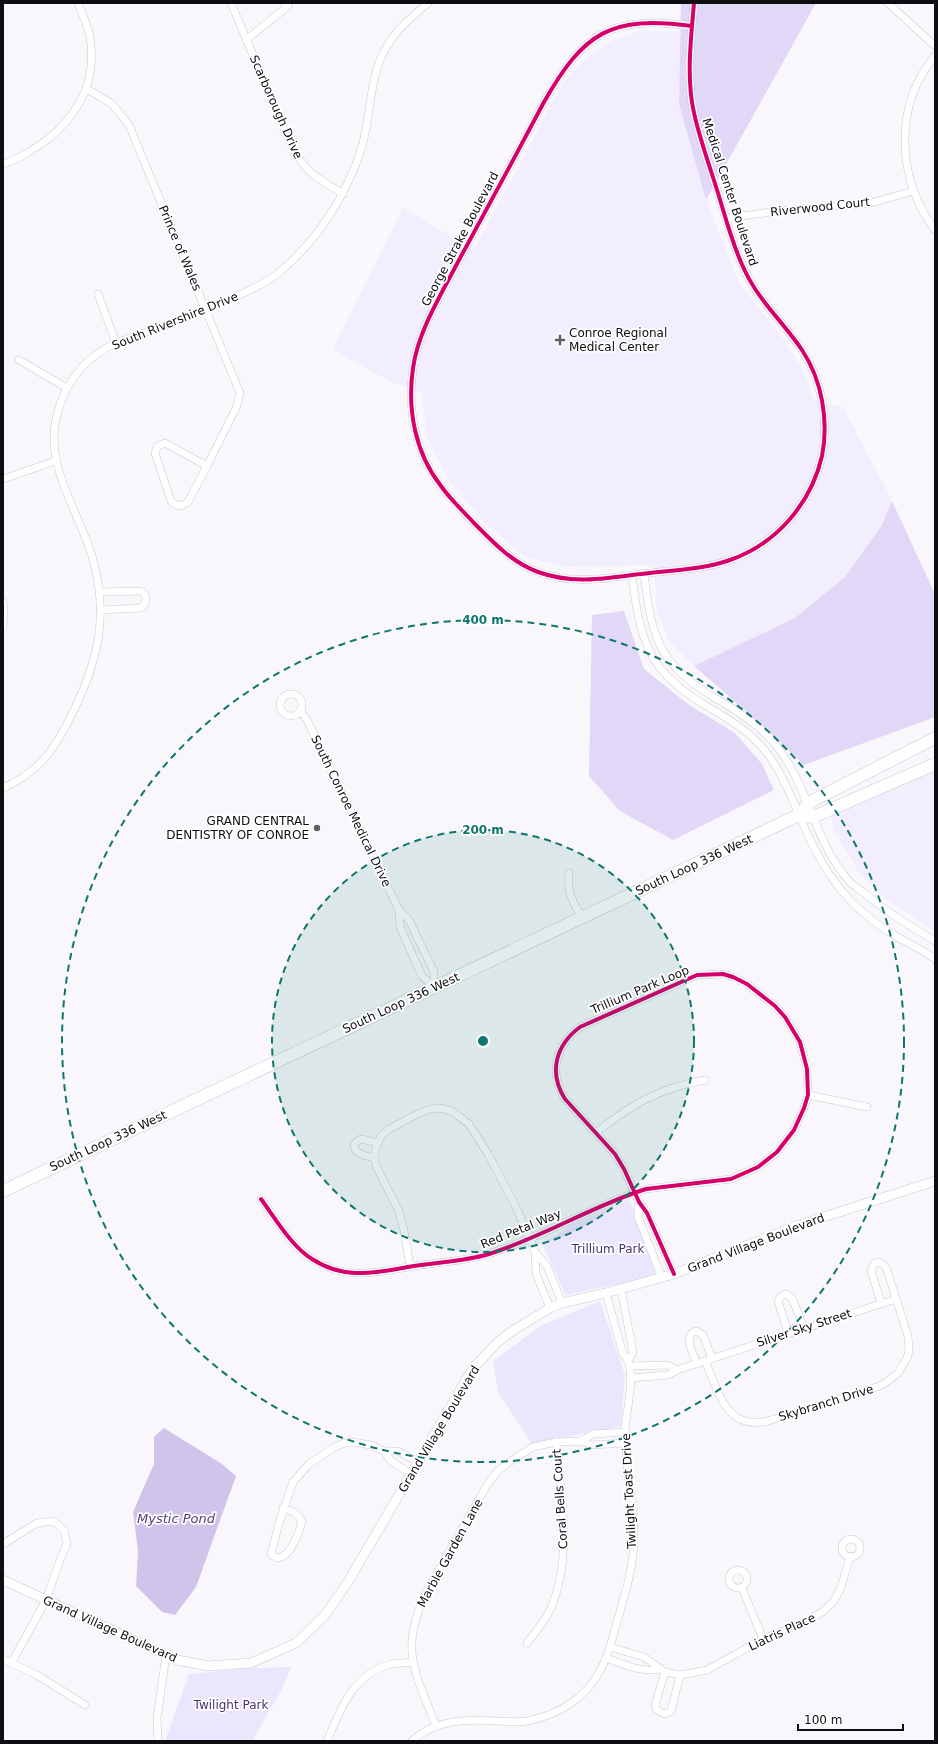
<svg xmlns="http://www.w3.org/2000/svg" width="938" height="1744" viewBox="0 0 938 1744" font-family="'DejaVu Sans',sans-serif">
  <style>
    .built { fill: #f2eefd }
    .green { fill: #ece5fe }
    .forest { fill: #e0d8f6 }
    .water { fill: #cfc5ea }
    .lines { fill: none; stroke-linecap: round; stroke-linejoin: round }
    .minor-casing { stroke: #cbc9ce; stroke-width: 8 }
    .tertiary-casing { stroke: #cbc9ce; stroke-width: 10 }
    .primary-casing { stroke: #cbc9ce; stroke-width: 13 }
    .minor { stroke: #fefeff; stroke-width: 7 }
    .tertiary { stroke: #fefeff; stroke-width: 9 }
    .primary { stroke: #fefeff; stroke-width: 12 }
    .cycleway-casing { stroke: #fff; stroke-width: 6 }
    .cycleway { stroke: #d6006c; stroke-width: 4 }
    .ring { fill: none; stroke: #0f766e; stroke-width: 2; stroke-dasharray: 7 5 }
    .poi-dot { fill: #605f64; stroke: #fff; stroke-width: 1.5 }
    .labels { text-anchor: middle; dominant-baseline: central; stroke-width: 3.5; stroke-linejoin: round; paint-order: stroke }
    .street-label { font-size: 12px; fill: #0e0d12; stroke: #fff }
    .poi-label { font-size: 12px; fill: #0e0d12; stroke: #fff; text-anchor: start }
    .park-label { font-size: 12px; fill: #46326e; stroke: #fff }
    .water-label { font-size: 13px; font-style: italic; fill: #523e7c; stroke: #fff }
    .centre { fill: #0f766e; stroke: #fff; stroke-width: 2 }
    .ring-label { font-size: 12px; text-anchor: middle; font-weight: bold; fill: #0f766e; stroke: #fff; stroke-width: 3.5; stroke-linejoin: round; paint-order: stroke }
  </style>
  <rect width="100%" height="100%" fill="#f9f7fc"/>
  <!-- built -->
  <g class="built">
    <path d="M641,30L680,32L679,104L706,200L740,285L777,330L802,368L814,399L843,407L892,501L882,525L845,577L795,618L694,666L668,640L657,610L654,565L566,567L525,557L484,522L449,480L427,438L422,392L394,383L332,350L403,208L474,250L563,83L584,60L607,43Z"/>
    <path d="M935,768V931L888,901L875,890L859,873L835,832L831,817Z"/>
  </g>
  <!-- green -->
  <g class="green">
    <path d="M630,1200L656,1276L566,1295L542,1244L571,1225Z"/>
    <path d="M600,1301L625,1375L621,1426L532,1444L498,1392L493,1361L542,1325Z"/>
    <path d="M291,1667L281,1691L252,1741H165L189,1674L249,1668Z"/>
  </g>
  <!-- forest -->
  <g class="forest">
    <path d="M681,3H816L706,200L679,104Z"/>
    <path d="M892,501L935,594V717L804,765L763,726L694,666L795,618L845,577L882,525Z"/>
    <path d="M624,611L644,669L689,705L735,733L762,764L774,790L673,840L620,811L589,776L592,615Z"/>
  </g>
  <!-- water -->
  <path class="water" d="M164,1428L222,1464L236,1476L196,1587L175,1615L162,1612L136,1586L138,1551L133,1512L154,1464V1437Z"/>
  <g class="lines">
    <defs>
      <g id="minor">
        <path d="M231,3L290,143C305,173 316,177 343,194"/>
        <path d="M888,3L935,46"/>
        <path d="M692,26C611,15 584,32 544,102C516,155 488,207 459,260C442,293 418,331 413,368C407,409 415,453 441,486C450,499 462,510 473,522C493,542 511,562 538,572C574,585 605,578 641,574C670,570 702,570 730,560C776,544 811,504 822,456C829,421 822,380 802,350C784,323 759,301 745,271C733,247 726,219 718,193C710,167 700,140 694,113C686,77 691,39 694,3"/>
        <path d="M246,40L288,6L285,3"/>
        <path d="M935,56C893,106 897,179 935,230"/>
        <path d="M87,89L112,104L129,125L240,393L237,406L207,466"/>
        <path d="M3,164C20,159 34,149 48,139C80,113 97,79 90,37C88,25 82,14 78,3"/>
        <path d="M726,218L780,211L871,203L913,191"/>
        <path d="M98,294L116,343"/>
        <path d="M19,360L67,388"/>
        <path d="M165,443L207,466L188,502L181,506L176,505L171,501L155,453L158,446Z"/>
        <path d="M3,479L55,461"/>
        <path d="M644,573C652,641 659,665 720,701C742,714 762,727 778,748C809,788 815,843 849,881C852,885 858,888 863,892C885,911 910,926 935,941"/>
        <path d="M632,575C640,641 648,672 708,707C730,720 751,732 767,753C778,767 785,783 792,798C804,827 816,857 835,882C850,903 873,923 896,936C909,944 923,950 935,959"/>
        <path d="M100,592L140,591C149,595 147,602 141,608L101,610"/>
        <path d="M3,601L4,608L3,626"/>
        <circle cx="291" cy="705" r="11"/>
        <path d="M301,712L307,720L399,910L409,920L434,972V987"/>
        <path d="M3,788C42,770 54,750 73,712C99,659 109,614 92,556C78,509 42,463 58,411C64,390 76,371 93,357C110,343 132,337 153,330C182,320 210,309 237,296C253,289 268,282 281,271C318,239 346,196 361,150C372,115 368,74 389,43C399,27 414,15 428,3"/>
        <path d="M569,873C567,895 572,899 582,918"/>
        <path d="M399,910L400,927L422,976L434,987"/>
        <path d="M808,1095L867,1107"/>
        <path d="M596,1133C631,1104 660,1088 705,1080"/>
        <path d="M375,1158C367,1156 354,1155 354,1144L361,1139L378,1143"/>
        <path d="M261,1199C275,1218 292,1247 312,1259C344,1280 373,1273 408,1267C435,1262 463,1262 489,1254C543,1237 592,1206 646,1189L731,1179L758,1167L777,1152L794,1130L804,1108L808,1095L807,1069L800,1042L785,1017L775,1006L747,984L733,977L723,974L697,975L580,1027C556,1045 548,1072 565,1099L615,1154L624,1169L639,1202L647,1213L674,1274"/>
        <path d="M639,1202L638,1217L662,1278"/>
        <path d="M535,1252L547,1266L562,1303"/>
        <path d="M410,1266L404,1230L399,1211L378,1170L375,1162V1153L377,1144L382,1135L388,1130L415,1115L430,1109L440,1108L452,1111L469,1124L488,1154L515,1205L530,1238L535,1252L536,1274L550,1308"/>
        <path d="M621,1289L633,1352L629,1359"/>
        <path d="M788,1333L778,1301C780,1296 782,1295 787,1294L793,1300L804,1328"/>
        <path d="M705,1361C719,1391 725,1431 768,1421L874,1388L884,1384L898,1373L907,1358L909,1351L908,1336L887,1270L884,1265L879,1262L875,1263L871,1270L881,1303"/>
        <path d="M697,1364C694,1354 682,1336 696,1331L703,1335L712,1358"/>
        <path d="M630,1366L668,1365L677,1370"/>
        <path d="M630,1378L668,1375L677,1370L896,1299"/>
        <path d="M581,1441L593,1434L625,1432"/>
        <path d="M384,1451L391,1461L411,1474"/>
        <path d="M283,1508C292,1511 298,1513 302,1522C299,1533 286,1569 271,1554L279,1523L293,1482L309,1464L335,1447L344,1443L353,1442L371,1445L384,1451H398L418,1462"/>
        <circle cx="851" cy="1548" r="9"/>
        <path d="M3,1544L37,1523L53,1521L64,1530L67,1544L60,1560L46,1600L12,1662"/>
        <circle cx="738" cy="1579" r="9"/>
        <path d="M742,1588L763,1639"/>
        <path d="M527,1643C536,1632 545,1621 551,1608C573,1555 561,1497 556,1442"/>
        <path d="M610,1647L644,1657L665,1672L680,1675L707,1670L763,1639L798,1625L821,1613L833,1602L841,1588L850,1556"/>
        <path d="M606,1658C623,1664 642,1673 659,1669"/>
        <path d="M3,1659L37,1675L85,1705"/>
        <path d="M665,1672L655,1705L657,1710L664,1714L671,1711L680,1675"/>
        <path d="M436,1726C415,1672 399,1649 426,1593L487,1485L497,1472L509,1462L533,1447L556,1442L581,1441L591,1445L626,1443"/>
        <path d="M158,1741L157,1719L166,1655"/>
        <path d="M327,1741C341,1708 353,1674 391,1664C398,1663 406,1663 413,1662"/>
        <path d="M412,1741C436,1719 466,1719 497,1721C507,1721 517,1723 527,1721C543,1718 561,1711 574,1701C588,1691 600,1674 606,1658C610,1649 612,1639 615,1629C623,1600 633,1572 634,1541C635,1505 625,1469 625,1433C625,1412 639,1369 623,1354L606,1293"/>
      </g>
      <path id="tertiary" d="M3,1580L177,1660L208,1666L251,1663L296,1643L325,1615L348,1582L473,1368L498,1342L512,1331L550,1308L562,1303L606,1293L674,1274L796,1226L935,1181"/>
      <g id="primary">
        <path d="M799,815L813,817L935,764"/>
        <path d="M3,1191L799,815L808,803L935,738"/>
      </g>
    </defs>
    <!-- minor casing -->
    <use href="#minor" class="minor-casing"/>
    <!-- tertiary casing -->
    <use href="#tertiary" class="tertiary-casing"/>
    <!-- primary casing -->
    <use href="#primary" class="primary-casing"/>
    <!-- minor -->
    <use href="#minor" class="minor"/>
    <!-- tertiary -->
    <use href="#tertiary" class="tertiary"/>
    <!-- primary -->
    <use href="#primary" class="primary"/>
    <defs>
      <g id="cycleway">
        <path d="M692,26C611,15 584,32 544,102C516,155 488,207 459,260C442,293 418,331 413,368C407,409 415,453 441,486C450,499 462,510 473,522C493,542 511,562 538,572C574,585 605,578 641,574C670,570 702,570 730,560C776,544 811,504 822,456C829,421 822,380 802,350C784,323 759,301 745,271C733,247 726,219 718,193C710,167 700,140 694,113C686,77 691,39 694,3"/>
        <path d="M261,1199C275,1218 292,1247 312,1259C344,1280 373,1273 408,1267C435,1262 463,1262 489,1254C543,1237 592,1206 646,1189L731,1179L758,1167L777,1152L794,1130L804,1108L808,1095L807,1069L800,1042L785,1017L775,1006L747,984L733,977L723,974L697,975L580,1027C556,1045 548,1072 565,1099L615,1154L624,1169L639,1202L647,1213L674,1274"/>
      </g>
    </defs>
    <!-- cycleway casing -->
    <use href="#cycleway" class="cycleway-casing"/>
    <!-- cycleway -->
    <use href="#cycleway" class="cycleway"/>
  </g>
  <!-- distance rings -->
  <circle cx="483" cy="1041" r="211" fill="#0f766e" fill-opacity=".12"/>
  <g class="ring">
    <circle cx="483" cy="1041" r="211"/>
    <circle cx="483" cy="1041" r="421"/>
  </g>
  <!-- markers -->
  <g class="poi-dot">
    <path d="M558 334h4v4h4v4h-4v4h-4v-4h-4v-4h4z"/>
    <circle cx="317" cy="828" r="4"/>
  </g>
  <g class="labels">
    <!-- street labels -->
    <g class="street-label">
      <text transform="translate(276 107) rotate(66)">Scarborough Drive</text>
      <text transform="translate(730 192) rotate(72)">Medical Center Boulevard</text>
      <text transform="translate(820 207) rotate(-6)">Riverwood Court</text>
      <text transform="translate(460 239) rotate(-62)">George Strake Boulevard</text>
      <text transform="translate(180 248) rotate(67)">Prince of Wales</text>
      <text transform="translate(175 321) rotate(-22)">South Rivershire Drive</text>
      <text transform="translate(351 811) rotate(64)">South Conroe Medical Drive</text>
      <text transform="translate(694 865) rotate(-25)">South Loop 336 West</text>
      <text transform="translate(640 990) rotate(-23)">Trillium Park Loop</text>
      <text transform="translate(401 1003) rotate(-25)">South Loop 336 West</text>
      <text transform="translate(108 1141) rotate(-25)">South Loop 336 West</text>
      <text transform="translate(521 1229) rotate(-22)">Red Petal Way</text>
      <text transform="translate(756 1243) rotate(-21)">Grand Village Boulevard</text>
      <text transform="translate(804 1328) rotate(-18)">Silver Sky Street</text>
      <text transform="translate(826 1403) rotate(-17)">Skybranch Drive</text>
      <text transform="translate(439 1429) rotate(-59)">Grand Village Boulevard</text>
      <text transform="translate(629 1491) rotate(-93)">Twilight Toast Drive</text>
      <text transform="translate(560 1499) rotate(-94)">Coral Bells Court</text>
      <text transform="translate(450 1553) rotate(-61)">Marble Garden Lane</text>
      <text transform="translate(110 1629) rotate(24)">Grand Village Boulevard</text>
      <text transform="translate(782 1632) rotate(-25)">Liatris Place</text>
    </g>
    <!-- poi labels -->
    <g class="poi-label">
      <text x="569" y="333">Conroe Regional<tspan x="569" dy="14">Medical Center</tspan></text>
      <text x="309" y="821" text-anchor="end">GRAND CENTRAL<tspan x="309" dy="14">DENTISTRY OF CONROE</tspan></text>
    </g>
    <!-- park labels -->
    <g class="park-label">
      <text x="608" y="1249">Trillium Park</text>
      <text x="231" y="1705">Twilight Park</text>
    </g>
    <!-- water labels -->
    <g class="water-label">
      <text x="176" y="1518">Mystic Pond</text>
    </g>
  </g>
  <circle cx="483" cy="1041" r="6" class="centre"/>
  <g class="ring-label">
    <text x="483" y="624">400 m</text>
    <text x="483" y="834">200 m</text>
  </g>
  <!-- border -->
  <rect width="938" height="1744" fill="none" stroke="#0e0d12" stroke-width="8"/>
  <!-- scale -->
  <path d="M798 1724v6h105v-6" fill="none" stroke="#0e0d12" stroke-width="2"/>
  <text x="804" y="1724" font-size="12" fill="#0e0d12" stroke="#ffffff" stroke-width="3" paint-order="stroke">100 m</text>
</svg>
